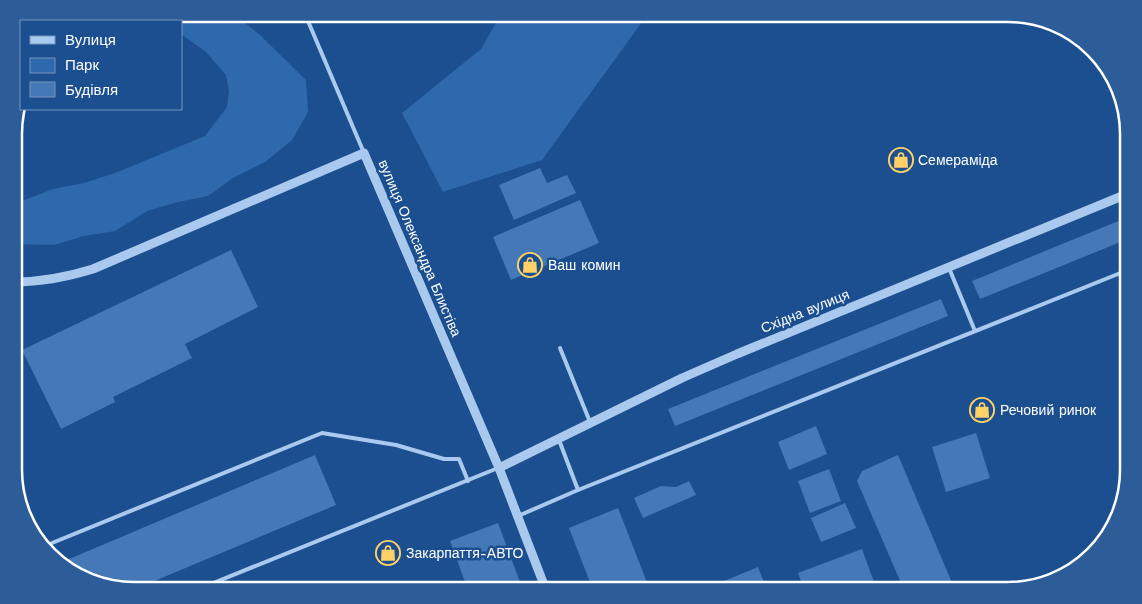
<svg xmlns="http://www.w3.org/2000/svg" width="1142" height="604" viewBox="0 0 1142 604" font-family="'Work Sans',sans-serif">
  <style>
    .green { fill: #2e69ad }
    .building { fill: #4478b7 }
    .lines { fill: none; stroke-linecap: round; stroke-linejoin: round }
    .service { stroke: #a9c9ee; stroke-width: 4 }
    .tertiary { stroke: #a9c9ee; stroke-width: 9 }
    .labels { text-anchor: middle; dominant-baseline: central; stroke-width: 5; stroke-linejoin: round; paint-order: stroke }
    .poi-label { font-size: 14px; fill: #fff; stroke: #1b4f8f; text-anchor: start }
    .street-label { font-size: 14px; fill: #fff; stroke: #1b4f8f }
    .rim { fill: none; stroke: #fff; stroke-width: 2.5 }
  </style>
  <rect width="100%" height="100%" fill="#1b4f8f"/>
  <!-- green -->
  <g class="green">
    <path d="M157,14H234L260,35L306,80L308,112L292,140L265,162L233,178L208,196L178,202L147,211L115,231L84,236L54,245L14,244V202L22,201L53,189L84,183L115,173L205,136L227,107L229,91L226,75L206,52L181,34V21H166Z"/>
    <path d="M501,14H645L642,22L542,160L443,192L402,113L481,49Z"/>
  </g>
  <!-- building -->
  <g class="building">
    <path d="M540,168L547,183L567,175L576,193L514,220L499,185Z"/>
    <path d="M580,200L599,243L511,280L493,237Z"/>
    <path d="M1128,217V239L980,299L972,281Z"/>
    <path d="M231,250L258,307L185,344L192,358L113,397L115,402L61,429L22,350Z"/>
    <path d="M941,299L948,316L675,426L668,409Z"/>
    <path d="M816,426L827,454L789,470L778,442Z"/>
    <path d="M976,433L990,478L946,492L932,447Z"/>
    <path d="M315,455L336,505L133,590L81,578L62,562Z"/>
    <path d="M898,455L928,526L955,590H904L857,481L862,471Z"/>
    <path d="M829,469L841,501L810,513L798,481Z"/>
    <path d="M689,481L696,495L643,518L634,498L661,486L676,487Z"/>
    <path d="M845,503L856,528L821,542L811,518Z"/>
    <path d="M618,508L650,590H593L569,528Z"/>
    <path d="M498,523L523,590H468L450,541Z"/>
    <path d="M862,549L877,590H804L798,573Z"/>
    <path d="M758,567L767,590H714L712,586Z"/>
  </g>
  <g class="lines">
    <!-- service -->
    <g class="service">
      <path d="M305,14L364,153"/>
      <path d="M949,268L975,331"/>
      <path d="M560,348L590,422"/>
      <path d="M559,440L578,490L1128,270"/>
      <path d="M518,516L578,490"/>
      <path d="M52,543L322,433L396,445L444,459H459L468,481"/>
      <path d="M196,590L498,468"/>
    </g>
    <!-- tertiary -->
    <g class="tertiary">
      <path d="M14,282C42,282 67,277 93,269L364,153L499,468L546,590"/>
      <path d="M499,468L682,378L737,354L1127,194"/>
    </g>
  </g>
  <!-- icons -->
  <defs>
    <symbol id="shop-ring" viewBox="-11 -11 22 22"><circle r="9.5" fill="#1b4f8f" stroke="#ffd166" stroke-width="1.5"/><path d="M-5-2.5h2.3a2.7 3.5 0 0 1 5.4 0H5L5.5 6h-11ZM-1.5-2.5h3a1.5 2.3 0 0 0-3 0Z" fill="#ffd166"/></symbol>
  </defs>
  <g fill-rule="evenodd">
    <use href="#shop-ring" x="887" y="146" width="28" height="28"/>
    <use href="#shop-ring" x="516" y="251" width="28" height="28"/>
    <use href="#shop-ring" x="968" y="396" width="28" height="28"/>
    <use href="#shop-ring" x="374" y="539" width="28" height="28"/>
  </g>
  <g class="labels">
    <!-- poi labels -->
    <g class="poi-label">
      <text x="918" y="160">Семераміда</text>
      <text x="548" y="265">Ваш комин</text>
      <text x="1000" y="410">Речовий ринок</text>
      <text x="406" y="553">Закарпаття-АВТО</text>
    </g>
    <!-- street labels -->
    <g class="street-label">
      <text transform="translate(420 248) rotate(67)">вулиця Олександра Блистіва</text>
      <text transform="translate(805 311) rotate(-22)">Східна вулиця</text>
    </g>
  </g>
  <!-- crop -->
  <path d="M0 0H1142V604H0ZM134 22H1008A112 112 0 0 1 1120 134V470A112 112 0 0 1 1008 582H134A112 112 0 0 1 22 470V134A112 112 0 0 1 134 22Z" fill="#2d5d98" fill-rule="evenodd"/>
  <path class="rim" d="M134 22H1008A112 112 0 0 1 1120 134V470A112 112 0 0 1 1008 582H134A112 112 0 0 1 22 470V134A112 112 0 0 1 134 22Z"/>
  <!-- legend -->
  <rect x="20" y="20" width="162" height="90" fill="#1b4f8f" stroke="#7695bc"/>
  <rect x="30" y="36" width="25" height="8" fill="#a9c9ee" stroke="#7695bc"/>
  <text x="65" y="45" font-size="15" fill="#ffffff">Вулиця</text>
  <rect x="30" y="58" width="25" height="15" fill="#2e69ad" stroke="#7695bc"/>
  <text x="65" y="70" font-size="15" fill="#ffffff">Парк</text>
  <rect x="30" y="82" width="25" height="15" fill="#4478b7" stroke="#7695bc"/>
  <text x="65" y="95" font-size="15" fill="#ffffff">Будівля</text>
</svg>
